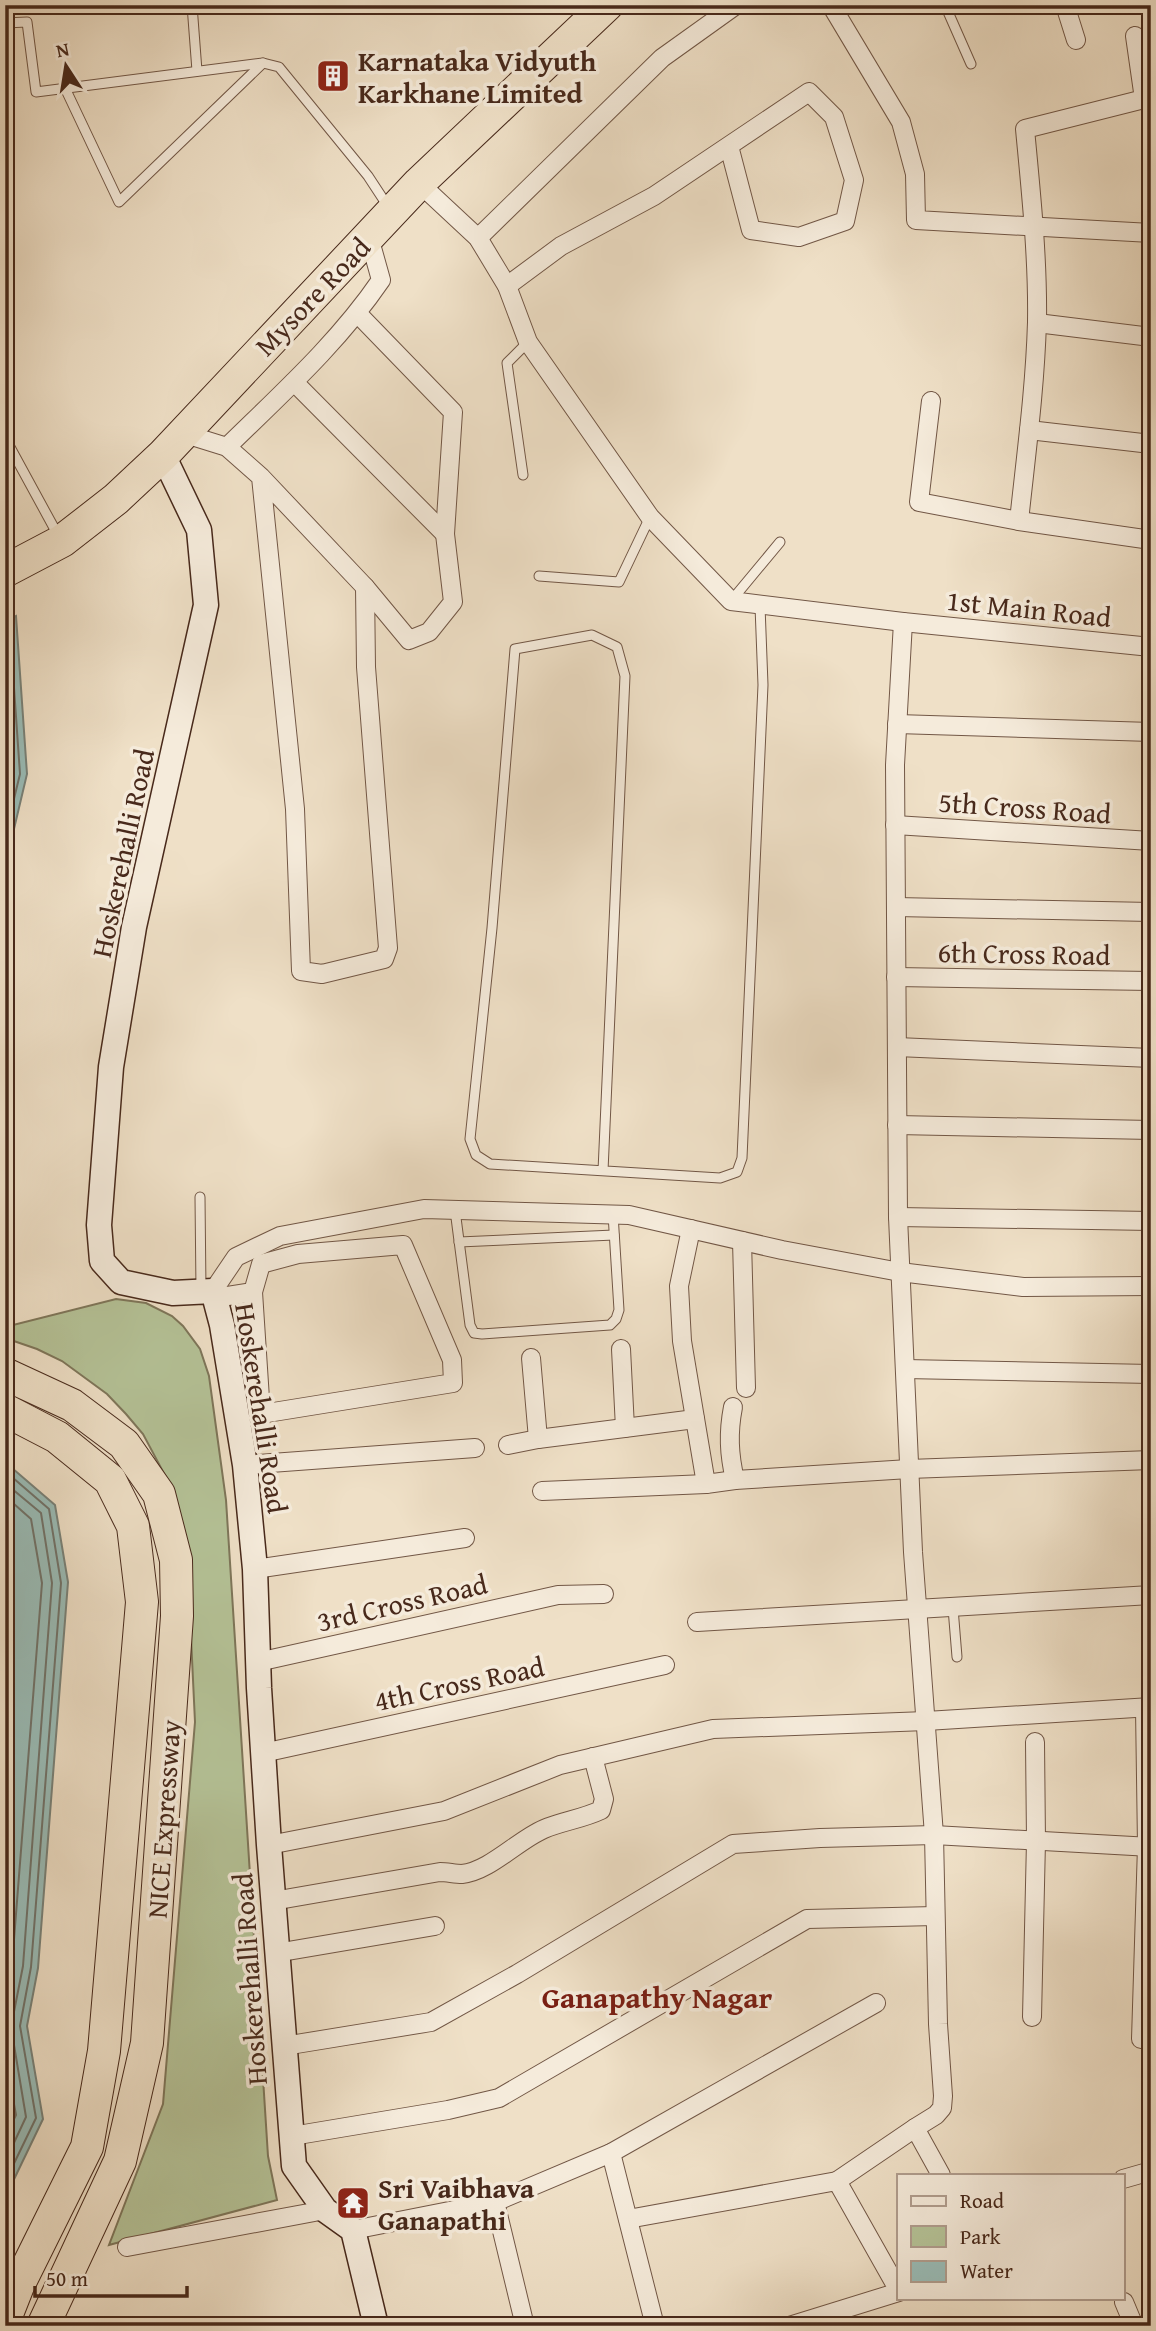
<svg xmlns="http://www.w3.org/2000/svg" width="1156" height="2331" viewBox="0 0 1156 2331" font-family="'Gentium Book Plus',serif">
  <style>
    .green { fill: #b5c398; stroke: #7e765a; stroke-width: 2 }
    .water { fill: #9abdb8; stroke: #798279; stroke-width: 2 }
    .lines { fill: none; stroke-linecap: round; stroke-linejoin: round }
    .shore { stroke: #71736a; stroke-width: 2 }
    .lane-casing { stroke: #725746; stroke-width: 11 }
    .street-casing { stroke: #725746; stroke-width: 20 }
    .secondary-casing { stroke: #48291b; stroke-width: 27 }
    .highway-casing { stroke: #48291b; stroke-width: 34 }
    .lane { stroke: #f5ebdb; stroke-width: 9 }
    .street { stroke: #f5ebdb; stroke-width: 18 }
    .secondary { stroke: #f5ebdb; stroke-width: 24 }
    .highway { stroke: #efe0c7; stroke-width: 32 }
    .labels { text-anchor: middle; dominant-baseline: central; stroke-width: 7; stroke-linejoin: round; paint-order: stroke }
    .poi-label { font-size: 28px; font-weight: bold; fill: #48291b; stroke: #f5ebdb; text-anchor: start }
    .street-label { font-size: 28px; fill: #48291b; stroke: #f5ebdb }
    .neighbourhood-label { font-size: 30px; font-weight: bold; fill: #7a1f14; stroke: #f5ebdb }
  </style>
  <rect width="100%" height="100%" fill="#efe0c7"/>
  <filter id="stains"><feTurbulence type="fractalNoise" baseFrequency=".00286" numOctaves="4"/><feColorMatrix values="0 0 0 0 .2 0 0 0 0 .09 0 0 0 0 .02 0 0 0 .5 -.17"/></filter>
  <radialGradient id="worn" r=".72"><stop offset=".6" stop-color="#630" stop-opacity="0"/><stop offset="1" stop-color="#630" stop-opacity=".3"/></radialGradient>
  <!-- green -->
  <path class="green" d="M116,1299L146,1303L172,1316L183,1326L200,1349L209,1376L226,1500L268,2156L277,2200L109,2245L163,2104L195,1722L187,1553L167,1479L143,1434L126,1414L107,1394L62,1361L37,1349L5,1338V1327Z"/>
  <!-- water -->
  <g class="water">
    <path d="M16,616L27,774L5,867V621Z"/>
    <path d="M5,1462L55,1505L68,1582L38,1968L27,2026L43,2119L5,2198Z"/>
  </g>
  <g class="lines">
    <!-- shore -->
    <g class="shore">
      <path d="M5,627L10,630L20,774L5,836"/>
      <path d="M5,689L11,773L5,798"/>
      <path d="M5,1471L49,1509L61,1583L31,1967L20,2026L36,2118L5,2182"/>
      <path d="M5,1483L41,1513L52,1583L23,1966L11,2027L26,2117L5,2162"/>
      <path d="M5,1496L31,1519L42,1583L12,1965L5,2000"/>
      <path d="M5,2055L16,2115L5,2137"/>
    </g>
    <defs>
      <g id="lane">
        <path d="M192,5L197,71"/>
        <path d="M945,5L971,64"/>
        <path d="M5,23L27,22L36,92L263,63L279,67L368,176L389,208"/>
        <path d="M65,88L119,202L263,63"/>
        <path d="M5,438L59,537"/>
        <path d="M523,475L507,363L528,342"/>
        <path d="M539,576L619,582L650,517"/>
        <path d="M731,601L780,542"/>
        <path d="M603,1171L625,676L617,647L592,635L515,649L492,928L470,1139L476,1155L490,1164L720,1178L737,1172L742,1158L763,685L760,606"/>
        <path d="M200,1197L201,1290"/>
        <path d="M455,1210L470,1325L474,1333L482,1334L610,1325L616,1319L619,1310L613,1214"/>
        <path d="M459,1242L614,1235"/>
        <path d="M953,1608L957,1657"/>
      </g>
      <g id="street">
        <path d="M831,5L901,122L915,174L916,220L1151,233"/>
        <path d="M1065,5L1076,40"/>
        <path d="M419,183L478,238L507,286L528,342L650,517L731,601L903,622L1151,647"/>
        <path d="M478,238L662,58L736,5"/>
        <path d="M507,286L561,246L654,196L809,92L834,117L854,180L845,221L799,237L751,230L729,146"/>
        <path d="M358,314L453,412L445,534L453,602L429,632L409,640L365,587"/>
        <path d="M1037,323L1151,337"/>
        <path d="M294,382L445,534"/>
        <path d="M931,401L919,502L1019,521L1151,540"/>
        <path d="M1029,430L1151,444"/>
        <path d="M182,433L227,447L261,477L365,587L366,667L388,948L384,959L322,974L301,971L295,809L261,477"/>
        <path d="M227,447C281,394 338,343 381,280L369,237"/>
        <path d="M1019,521C1026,455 1035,389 1037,322C1038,258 1031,193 1025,129L1144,99L1135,36"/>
        <path d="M903,622L895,765L898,1217L913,1552L934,1835L938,2024L943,2096L942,2108L936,2115L915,2128"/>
        <path d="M897,724L1151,732"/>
        <path d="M895,825L1151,841"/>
        <path d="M896,907L1151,912"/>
        <path d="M896,977L1151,981"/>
        <path d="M897,1047L1151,1058"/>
        <path d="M897,1125L1151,1130"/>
        <path d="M898,1217L1151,1221"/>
        <path d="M691,1229L679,1286L682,1341L706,1484"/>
        <path d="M742,1241L746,1388"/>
        <path d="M213,1291L236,1257L280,1236L424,1209L629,1215L782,1250L900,1272L1023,1287L1151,1286"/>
        <path d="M215,1298L253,1292L261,1264L298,1254L403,1245L452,1360L453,1383L261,1414L253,1292"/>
        <path d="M621,1349L625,1428"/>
        <path d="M531,1358L538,1439"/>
        <path d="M905,1369L1151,1374"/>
        <path d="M733,1407C728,1433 729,1454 735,1480"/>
        <path d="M508,1445L538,1439L695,1419"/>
        <path d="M245,1465L475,1448"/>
        <path d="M542,1491L706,1484L735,1480L909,1469L1151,1460"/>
        <path d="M255,1569L465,1538"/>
        <path d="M697,1622L1151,1595"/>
        <path d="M258,1662L558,1595L604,1594"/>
        <path d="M1145,1708L1147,1846L1141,2039H1151"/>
        <path d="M263,1753L665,1665"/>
        <path d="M269,1845L444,1811L560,1765L713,1729L926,1721L1151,1707"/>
        <path d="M273,1901L440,1872C447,1872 455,1874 462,1874C490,1871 518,1840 544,1829C563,1821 582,1819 601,1810L604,1799L593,1757"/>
        <path d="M276,1953L435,1926"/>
        <path d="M1032,2017L1036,1841L1035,1742"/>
        <path d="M284,2046L431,2022L517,1974L733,1844L820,1838L934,1835L1151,1847"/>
        <path d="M292,2136L448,2110L499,2098L807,1919L935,1916"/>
        <path d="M611,2153L655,2326"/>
        <path d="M1123,2179L1151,2171"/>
        <path d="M837,2181L915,2128L941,2175"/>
        <path d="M495,2202L525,2326"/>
        <path d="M628,2219L837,2181L899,2291"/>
        <path d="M353,2230L495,2202L611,2153L876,2003"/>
        <path d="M127,2247L325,2210"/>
        <path d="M1124,2302L1134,2326"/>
        <path d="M789,2326L899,2292"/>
      </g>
      <path id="secondary" d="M163,455L199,530L206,605L134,927L111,1067L99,1225L102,1261L121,1282L173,1293L213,1291L222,1325L245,1465L255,1569L259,1688L269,1845L294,2166L325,2210L353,2230L376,2326"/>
      <g id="highway">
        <path d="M5,571L62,541L116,499L163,455L419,183L607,5"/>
        <path d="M5,1374L72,1405L124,1444L159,1494L176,1560L177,1616L147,2043L120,2161L43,2326"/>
        <path d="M5,1410L57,1437L110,1480L133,1526L142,1602L104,2051L87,2147L18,2286L5,2319"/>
      </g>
    </defs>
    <!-- lane casing -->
    <use href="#lane" class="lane-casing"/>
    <!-- street casing -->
    <use href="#street" class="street-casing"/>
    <!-- secondary casing -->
    <use href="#secondary" class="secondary-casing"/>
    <!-- highway casing -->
    <use href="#highway" class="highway-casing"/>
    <!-- lane -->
    <use href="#lane" class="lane"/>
    <!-- street -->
    <use href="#street" class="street"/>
    <!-- secondary -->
    <use href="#secondary" class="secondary"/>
    <!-- highway -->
    <use href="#highway" class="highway"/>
  </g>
  <!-- icons -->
  <defs>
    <symbol id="building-square" viewBox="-11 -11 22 22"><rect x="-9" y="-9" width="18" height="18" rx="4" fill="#8f2418" stroke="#f5ebdb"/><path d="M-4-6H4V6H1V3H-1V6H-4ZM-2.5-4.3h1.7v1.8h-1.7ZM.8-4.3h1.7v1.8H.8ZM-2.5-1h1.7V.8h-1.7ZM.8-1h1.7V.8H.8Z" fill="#fff"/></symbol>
    <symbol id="temple-square" viewBox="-11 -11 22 22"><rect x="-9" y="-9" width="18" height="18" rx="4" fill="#8f2418" stroke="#f5ebdb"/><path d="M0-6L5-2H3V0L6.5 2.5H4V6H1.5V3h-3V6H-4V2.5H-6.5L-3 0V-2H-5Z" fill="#fff"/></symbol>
  </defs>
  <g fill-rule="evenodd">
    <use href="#building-square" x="314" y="57" width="38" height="38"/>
    <use href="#temple-square" x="334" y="2184" width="38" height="38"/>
  </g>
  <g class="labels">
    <!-- poi labels -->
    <g class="poi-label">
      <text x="358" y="60">Karnataka Vidyuth<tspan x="358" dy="32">Karkhane Limited</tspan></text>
      <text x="378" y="2187">Sri Vaibhava<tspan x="378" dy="32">Ganapathi</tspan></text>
    </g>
    <!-- street labels -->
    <g class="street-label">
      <text transform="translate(312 296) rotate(-46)">Mysore Road</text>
      <text transform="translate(1029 608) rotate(6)">1st Main Road</text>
      <text transform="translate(1025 807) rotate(4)">5th Cross Road</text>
      <text transform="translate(122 853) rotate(-78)">Hoskerehalli Road</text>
      <text transform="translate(1024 953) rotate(1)">6th Cross Road</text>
      <text transform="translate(262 1408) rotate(81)">Hoskerehalli Road</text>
      <text transform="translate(402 1602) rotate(-13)">3rd Cross Road</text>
      <text transform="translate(459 1683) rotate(-12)">4th Cross Road</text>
      <text transform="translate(163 1819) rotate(-86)">NICE Expressway</text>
      <text transform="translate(249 1979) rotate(-94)">Hoskerehalli Road</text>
    </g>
    <!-- neighbourhood labels -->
    <g class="neighbourhood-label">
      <text x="657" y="1997">Ganapathy Nagar</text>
    </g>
  </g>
  <!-- margin -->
  <rect width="1156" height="2331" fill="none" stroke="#efe0c7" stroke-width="28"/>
  <rect x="7" y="7" width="1142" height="2317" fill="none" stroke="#48291b" stroke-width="3.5"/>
  <rect x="14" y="14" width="1128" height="2303" fill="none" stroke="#48291b" stroke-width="2"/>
  <!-- legend -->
  <rect x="897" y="2174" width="228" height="126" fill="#f5ebdb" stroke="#b09d8e" stroke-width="2"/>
  <rect x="911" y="2196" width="35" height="10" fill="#f5ebdb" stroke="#b09d8e" stroke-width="2"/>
  <text x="960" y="2208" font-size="21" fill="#48291b">Road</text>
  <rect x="911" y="2226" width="35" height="21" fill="#b5c398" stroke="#b09d8e" stroke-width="2"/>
  <text x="960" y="2244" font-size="21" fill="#48291b">Park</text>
  <rect x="911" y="2261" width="35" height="21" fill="#9abdb8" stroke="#b09d8e" stroke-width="2"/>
  <text x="960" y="2278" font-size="21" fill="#48291b">Water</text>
  <!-- north arrow -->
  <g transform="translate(66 66) rotate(348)" stroke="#f5ebdb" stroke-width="5" paint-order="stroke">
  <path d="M0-5L12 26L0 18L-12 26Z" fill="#48291b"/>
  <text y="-10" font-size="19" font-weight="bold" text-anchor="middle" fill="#48291b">N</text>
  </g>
  <!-- scale -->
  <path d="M35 2286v10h152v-10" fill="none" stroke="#48291b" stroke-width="3.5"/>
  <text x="46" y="2286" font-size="21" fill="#48291b" stroke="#f5ebdb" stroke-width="5" paint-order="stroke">50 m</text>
  <rect width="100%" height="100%" filter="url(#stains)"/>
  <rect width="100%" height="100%" fill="url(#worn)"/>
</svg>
